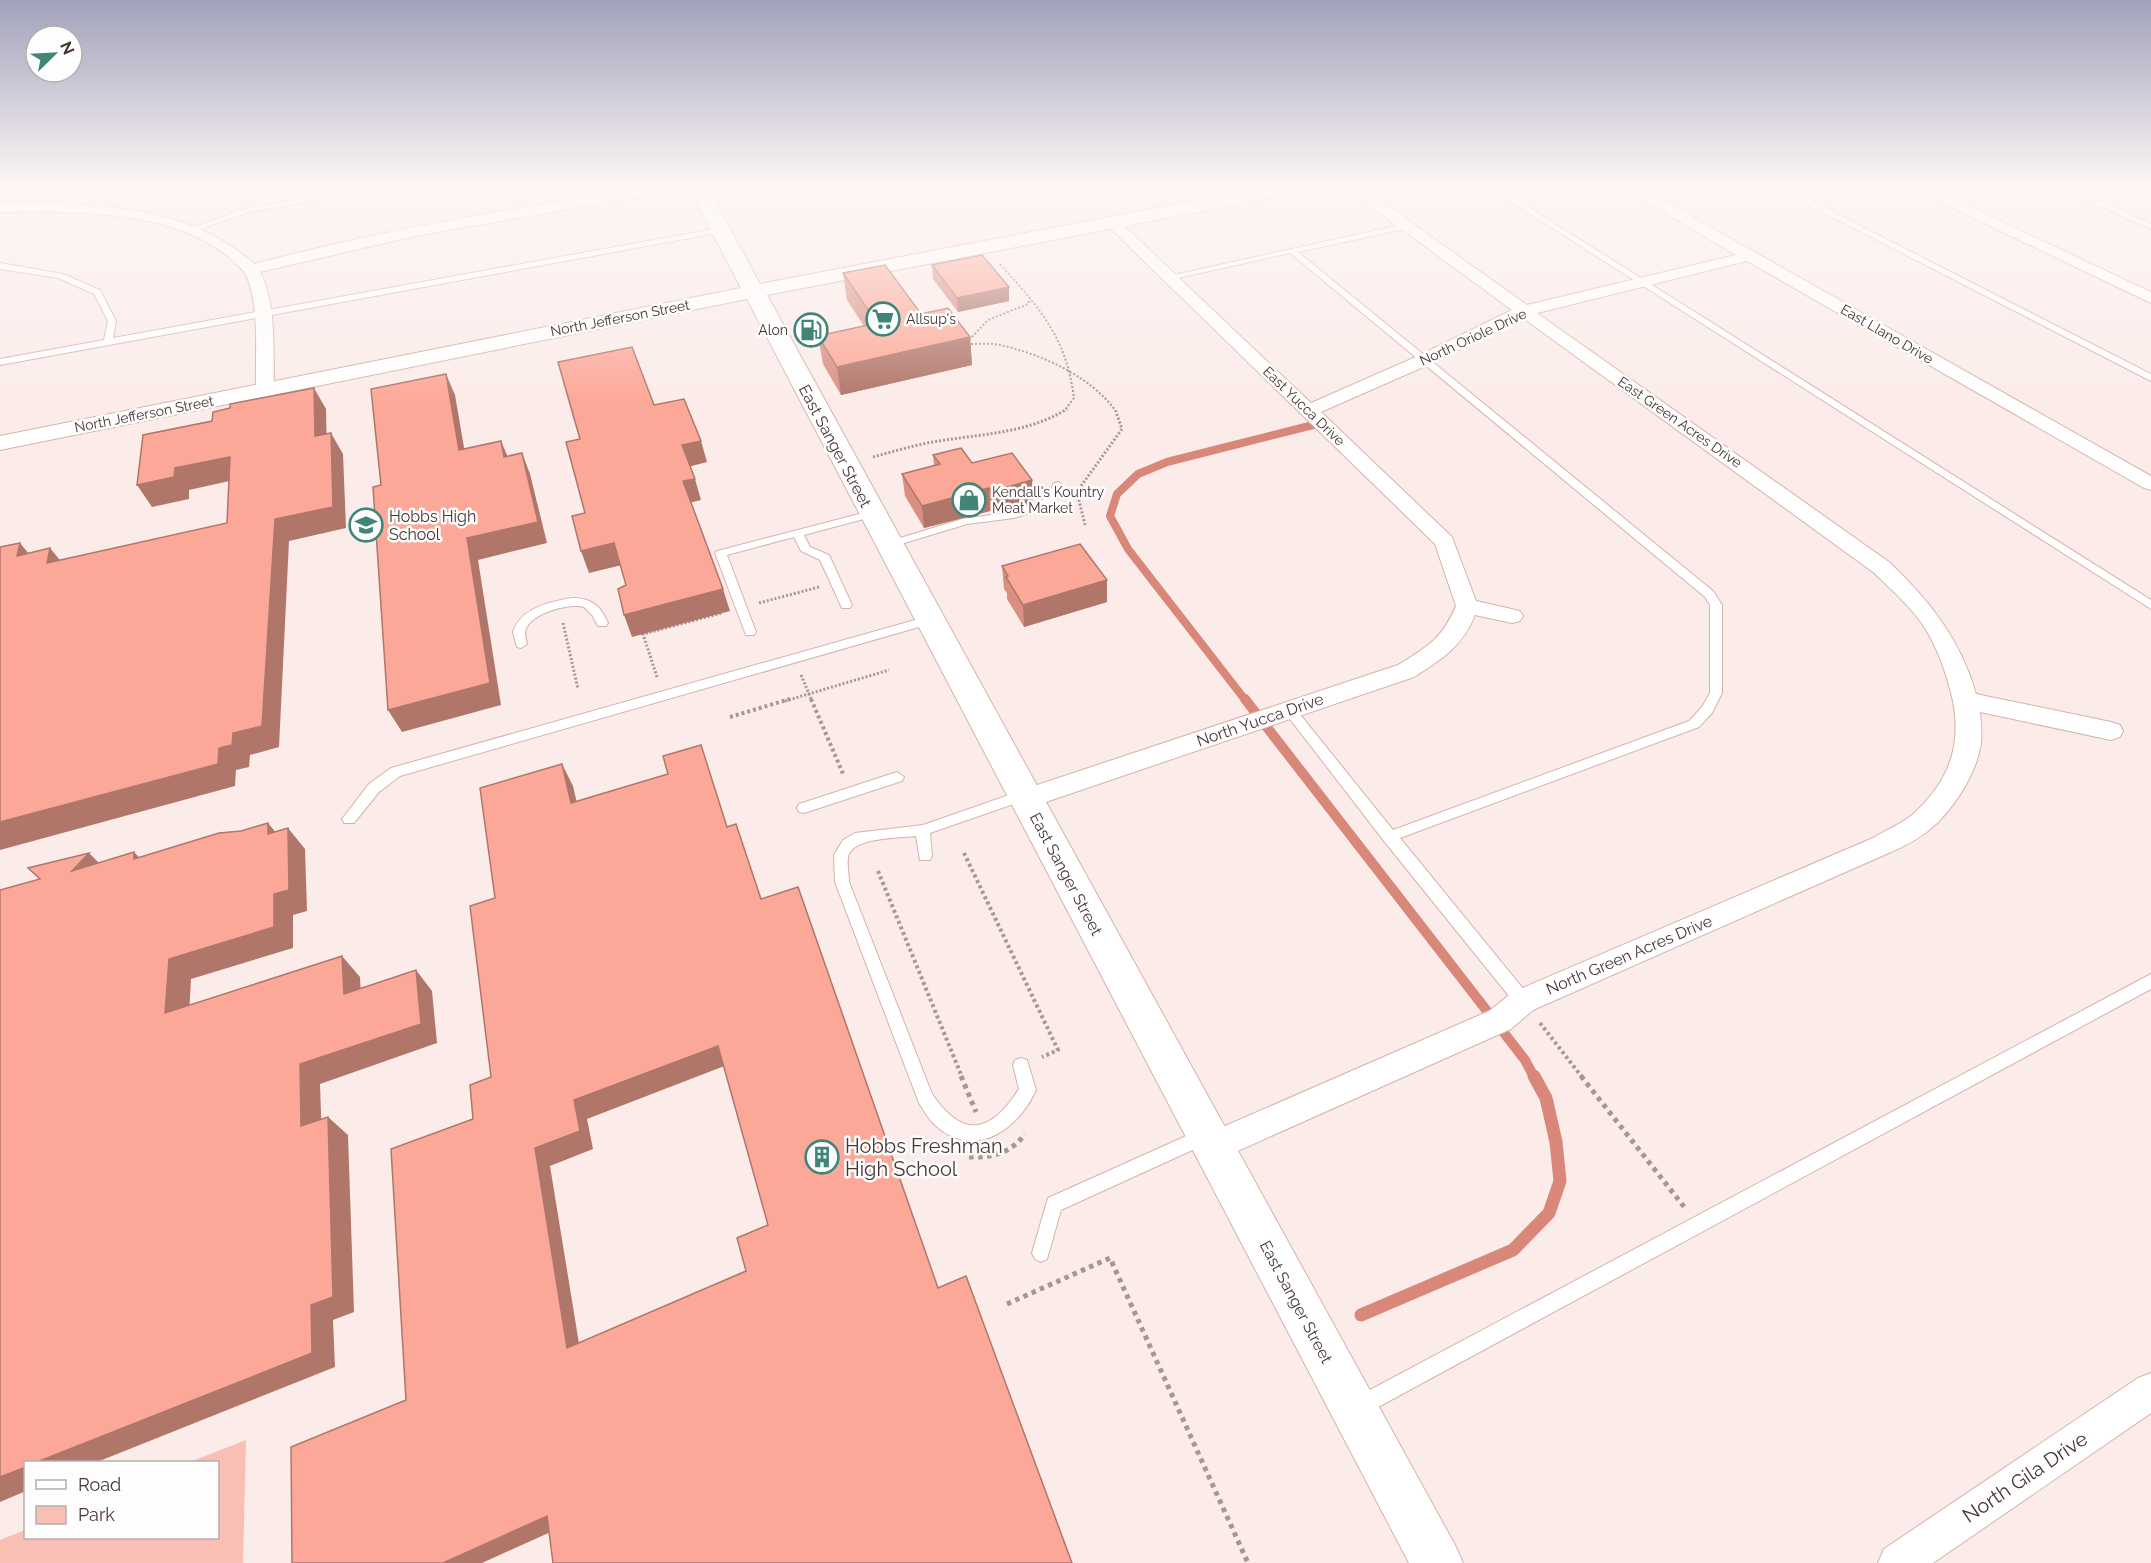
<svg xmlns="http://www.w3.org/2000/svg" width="2151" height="1563" viewBox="0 0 2151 1563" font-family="Raleway,sans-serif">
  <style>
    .green { fill: #f9bfb4 }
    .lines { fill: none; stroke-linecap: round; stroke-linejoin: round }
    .stream-far2 { stroke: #d88778; stroke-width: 8 }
    .stream-far1 { stroke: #d88778; stroke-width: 10 }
    .stream { stroke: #d88778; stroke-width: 13 }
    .lane-casing { stroke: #d6b2ab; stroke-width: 2 }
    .street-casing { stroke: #d6b2ab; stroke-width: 2 }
    .secondary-casing { stroke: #d6b2ab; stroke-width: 2 }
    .path-far3 { stroke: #a69794; stroke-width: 2; stroke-dasharray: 2 2; stroke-linecap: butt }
    .path-far2 { stroke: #a69794; stroke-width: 3; stroke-dasharray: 2 2; stroke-linecap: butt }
    .path-far1 { stroke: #a69794; stroke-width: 4; stroke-dasharray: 3 3; stroke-linecap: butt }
    .path { stroke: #a69794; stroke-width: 5; stroke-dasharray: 4.5 4.5; stroke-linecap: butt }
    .lane { fill: #fff; fill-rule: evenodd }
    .street { fill: #fff; fill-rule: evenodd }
    .secondary { fill: #fff; fill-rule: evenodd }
    .wall { fill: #d99083 }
    .shaded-wall { fill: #b0766a }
    .building { fill: #fca898; stroke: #b0766a; stroke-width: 1.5; fill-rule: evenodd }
    .labels { text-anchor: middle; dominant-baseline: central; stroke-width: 5; stroke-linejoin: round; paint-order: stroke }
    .far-street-label { font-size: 14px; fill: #463734; stroke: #fdfdfd }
    .far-poi-label { font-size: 14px; fill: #463734; stroke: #fdfdfd; text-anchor: start }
    .street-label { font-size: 16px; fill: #463734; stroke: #fdfdfd }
    .poi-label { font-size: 16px; fill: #463734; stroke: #fdfdfd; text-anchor: start }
    .near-poi-label { font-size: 20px; fill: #463734; stroke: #fdfdfd; text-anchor: start }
    .near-street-label { font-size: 20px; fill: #463734; stroke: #fdfdfd }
  </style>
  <rect width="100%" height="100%" fill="#fbece9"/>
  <!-- green -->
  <path class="green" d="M246,1440L243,1563H0V1540L25,1530L26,1538H218V1462H190Z"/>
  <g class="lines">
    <!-- stream-far2 -->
    <path class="stream-far2" d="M1246,701L1128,549L1110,516L1117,494L1138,474L1167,462L1321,423"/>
    <!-- stream-far1 -->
    <path class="stream-far1" d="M1245,699L1525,1060L1534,1077"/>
    <!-- stream -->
    <path class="stream" d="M1361,1315L1513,1250L1549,1213L1560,1181L1556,1142L1546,1098L1534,1076"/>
    <defs>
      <g id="lane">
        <path d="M388,184H407L249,212L193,232L186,230L247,208Z"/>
        <path d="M1483,184H1492L2151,600V609Z"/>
        <path d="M1768,184H1778L2151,374V381Z"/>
        <path d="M2051,184H2061L2151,224V229Z"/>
        <path d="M1405,224L1409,226L1408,228L1298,252L1713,591L1722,605V693L1712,713L1699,727L1400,838L1529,996L1531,1001L1529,1006L1523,1008L1517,1006L1384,841L1283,710L1284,707H1294L1393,830L1689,721L1702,707L1710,693V605L1705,597L1290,253L1169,280L1165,277Z"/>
        <path d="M720,228L724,230L723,232L0,365V359L104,340L108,321L94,294L58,278L0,269V263L63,274L100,290L116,321L113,338Z"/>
        <path d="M1058,482L1063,485L1057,499L1047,507L1014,518L967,524L888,548L882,545L884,543L962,519L1012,512L1039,503L1048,495L1054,483Z"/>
        <path d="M871,511L875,512V516L804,535L810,547L829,555L852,605L850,608H842L820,560L801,551L794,537L727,555L756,632L754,635H746L715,553L717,551Z"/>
        <path d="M573,598C591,598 601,606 608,623L606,626H598L592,615L584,607C569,603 532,613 526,629C524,634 526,639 527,644L521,648L517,647L513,632C520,608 551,601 573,598Z"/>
        <path d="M929,616L935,620L933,623L400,776L379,792L354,823H344L342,819L369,784L391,768Z"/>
        <path d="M897,772L904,777L902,781L804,813L799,812L797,808L799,804Z"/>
        <path d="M1023,790L1028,791L1030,795L1028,799L930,833L932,856L930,860H920L916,836C900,838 857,837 849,854C846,861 849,874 849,882L932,1094C963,1139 990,1134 1019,1089L1013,1065L1015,1060L1021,1058L1027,1060L1036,1090C1018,1130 975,1160 936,1126C929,1120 924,1111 919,1103L835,882L834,855L843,840L855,833L923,825Z"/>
        <path d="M2151,974V989L1367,1413L1360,1416L1353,1413L1350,1406L1353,1399Z"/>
        <path d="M1204,1128L1210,1130L1213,1136L1210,1142L1061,1210L1047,1259L1041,1262L1035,1259L1032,1253L1048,1198Z"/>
      </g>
      <g id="street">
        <path d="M104,184H127L82,205C145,209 206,220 254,264C350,238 447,220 544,204C595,196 646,184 698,184L691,188L415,236L260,272C277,303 273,355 274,390L271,394H259L256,390C255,357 260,308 247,277C244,270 237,265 232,260C176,209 71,211 0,212V204H60Z"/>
        <path d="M1214,184H1230L1246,199L1244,202H1234Z"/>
        <path d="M1340,184H1357L1527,305L1736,255L1616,184H1634L2151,476V490L2144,488L1747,261L1537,313L1889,562C1929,600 1961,640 1976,694L2111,722L2120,725L2123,731L2120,737L2111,740L1980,712C1981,723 1982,734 1981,744C1976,775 1952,812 1928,831C1917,840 1904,846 1891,852L1533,1010L1511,1029L1213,1162L1202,1158L1197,1147L1202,1136L1489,1011L1513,992L1873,838C1886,830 1901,824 1912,815C1948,783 1962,747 1953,701C1947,675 1938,648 1923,625C1909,605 1891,589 1873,572L1523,318L1430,364L1321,412L1452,537L1476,601L1520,611L1523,616L1520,621L1512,623L1475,615C1463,646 1441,660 1414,677L1034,806L1025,809L1016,806L1012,799L1016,792L1398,665C1427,647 1442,639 1456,606L1435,544L1106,224L1109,221H1119L1311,403L1418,356L1512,310Z"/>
        <path d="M1902,184H1921L2151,292V303Z"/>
        <path d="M2151,1373V1413L1933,1563H1878L1884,1549L2138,1378Z"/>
      </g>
      <path id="secondary" d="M687,184H706L760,284L1281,184H1321L1319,188L1312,190L767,295L1455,1545L1463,1563H1409L747,299L0,450V436L741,288Z"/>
    </defs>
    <!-- lane casing -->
    <use href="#lane" class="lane-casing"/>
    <!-- street casing -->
    <use href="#street" class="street-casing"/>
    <!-- secondary casing -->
    <use href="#secondary" class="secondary-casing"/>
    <!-- path-far3 -->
    <g class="path-far3">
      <path d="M1000,264C1040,309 1066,336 1074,398L1065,410"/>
      <path d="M969,340L988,320L1028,304L1030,299"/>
      <path d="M967,344C978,344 989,343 1000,345C1041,354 1090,376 1115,410"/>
    </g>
    <!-- path-far2 -->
    <g class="path-far2">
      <path d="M873,457C891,452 909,447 927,443C975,434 1025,435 1067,409"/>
      <path d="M1085,525L1079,500L1081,486L1122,429L1115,409"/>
      <path d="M759,603L819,587"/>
      <path d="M563,623L578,689"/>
      <path d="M801,675L812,701"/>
      <path d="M657,677L643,634L722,613"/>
      <path d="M785,701L889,670"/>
    </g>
    <!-- path-far1 -->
    <g class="path-far1">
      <path d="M811,699L844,776"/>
      <path d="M730,717L790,699"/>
      <path d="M964,853L1058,1050L1042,1057"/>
      <path d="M878,871L962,1077"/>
      <path d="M1540,1023L1582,1077"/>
    </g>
    <!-- path -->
    <g class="path">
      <path d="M961,1076L976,1112"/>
      <path d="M1581,1076L1685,1208"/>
      <path d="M969,1157C992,1158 1011,1153 1025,1134"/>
      <path d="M1007,1304L1110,1258L1248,1563"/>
    </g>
    <!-- lane -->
    <use href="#lane" class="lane"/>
    <!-- street -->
    <use href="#street" class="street"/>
    <!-- secondary -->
    <use href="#secondary" class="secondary"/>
  </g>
  <!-- wall -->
  <g class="wall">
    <path d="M932,265L1009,287V301L958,312L933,279Z"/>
    <path d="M843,273L921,314L970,337L972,365L841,395L823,364L818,336L864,326L847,300Z"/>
    <path d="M933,455L972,463L1032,480L1033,503L1005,511L992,513L990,511L924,528L905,496L902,474L934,466Z"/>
    <path d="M1002,566L1107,602L1024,627L1007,599V593L1004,589Z"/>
  </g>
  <!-- shaded-wall -->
  <g class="shaded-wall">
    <path d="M1009,287V301L958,312L957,298Z"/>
    <path d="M970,337L972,365L841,395L837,367Z"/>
    <path d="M446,374L455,395L468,471L459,450Z"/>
    <path d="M314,388L326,409L327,458L315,436Z"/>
    <path d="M331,433L343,454L346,528L289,541L279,747L250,755L249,767L236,770L235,786L0,850V822L219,748L233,733L275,519Z"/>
    <path d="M501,441L510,462L504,457Z"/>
    <path d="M701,441L707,462L688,467L682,445Z"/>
    <path d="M522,453L530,474L547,543L478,560L501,705L402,732L388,710L467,538Z"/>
    <path d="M230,457L243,478L189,490V499L152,507L137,485L175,468Z"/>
    <path d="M695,479L701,500L689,503L683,481Z"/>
    <path d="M1032,480L1033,503L1005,511L992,513L990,490Z"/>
    <path d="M989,488L990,511L924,528L922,506Z"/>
    <path d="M20,543L38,565L17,556Z"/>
    <path d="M614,543L622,565L589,573L581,551Z"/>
    <path d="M50,548L68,570L47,563Z"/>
    <path d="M1107,580V602L1024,627L1023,605Z"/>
    <path d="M723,589L730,611L632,637L624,615Z"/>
    <path d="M562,764L573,786L582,825L571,803Z"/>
    <path d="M268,823L286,845L268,834Z"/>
    <path d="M288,828L305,849L307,911L293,915V948L191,979L188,1033L165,1013L169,959L274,894Z"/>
    <path d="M134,852L155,874L134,859Z"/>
    <path d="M89,853L111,875L72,871Z"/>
    <path d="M342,956L360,977L362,1014L344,994Z"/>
    <path d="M416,970L432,991L437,1043L320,1084L322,1144L301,1126L300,1064Z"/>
    <path d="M718,1046L727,1065L587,1119L593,1149L550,1166L582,1362L567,1348L535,1148L574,1100Z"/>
    <path d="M328,1117L348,1135L354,1312L333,1320L335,1367L97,1462H37L311,1305Z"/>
    <path d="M26,1467V1491L0,1502V1477Z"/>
    <path d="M547,1516L564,1526L482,1563H443Z"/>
  </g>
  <!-- building -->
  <g class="building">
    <path d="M982,255L1009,287L957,298L932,265Z"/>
    <path d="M885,265L921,314L948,308L970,337L837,367L818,336L877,323L843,273Z"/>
    <path d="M632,347L654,405L684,399L701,441L682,445L695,479L683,481L723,589L624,615L618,589L626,585L614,543L581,551L572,516L585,513L566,442L580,439L558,362Z"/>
    <path d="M446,374L459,450L501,441L504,457L522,453L538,522L467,538L490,683L388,710L373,487L381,485L371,389Z"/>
    <path d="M314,388L315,436L331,433L333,507L275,519L262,726L233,733L232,745L219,748L218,764L0,822V547L20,543L17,556L50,548L47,563L227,523L230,457L175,468L174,477L137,485L143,435L212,421L213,412L230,408V404Z"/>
    <path d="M961,448L972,463L1012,453L1032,480L1004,488L990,490L989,488L922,506L902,474L940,464L933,455Z"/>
    <path d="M1080,544L1107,580L1023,605L1006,577L1008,576L1002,566Z"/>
    <path d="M701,745L727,827L736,824L761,899L798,887L938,1288L966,1276L1072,1563H553L547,1516L443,1563H292L291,1447L406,1400L391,1149L473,1119L470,1085L491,1077L470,906L495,898L480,788L562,764L571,803L668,774L663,756ZM718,1046L768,1225L737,1238L746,1271L567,1348L535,1148L580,1131L574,1100Z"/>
    <path d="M268,823V834L288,828L289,890L274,894V927L169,959L165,1013L342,956L344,994L416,970L421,1024L300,1064L301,1126L328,1117L333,1297L311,1305L312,1353L37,1462H26V1467L0,1477V890L40,879L28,868L89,853L72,871L134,852V859L219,833L241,831Z"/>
  </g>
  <!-- sky -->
  <linearGradient id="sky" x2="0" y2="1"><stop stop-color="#a1a2bb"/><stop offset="0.46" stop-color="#fdf6f5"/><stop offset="1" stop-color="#fdf6f5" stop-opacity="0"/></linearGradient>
  <rect width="2151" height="403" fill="url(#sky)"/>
  <!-- icons -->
  <defs>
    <symbol id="supermarket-ring" viewBox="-11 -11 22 22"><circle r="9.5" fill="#fdfdfd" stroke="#418579" stroke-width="1.5"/><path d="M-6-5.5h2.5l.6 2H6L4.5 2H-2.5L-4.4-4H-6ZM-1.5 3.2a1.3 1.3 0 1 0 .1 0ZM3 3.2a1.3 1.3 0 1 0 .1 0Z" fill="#418579"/></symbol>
    <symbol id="fuel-ring" viewBox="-11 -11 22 22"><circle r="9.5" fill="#fdfdfd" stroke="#418579" stroke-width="1.5"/><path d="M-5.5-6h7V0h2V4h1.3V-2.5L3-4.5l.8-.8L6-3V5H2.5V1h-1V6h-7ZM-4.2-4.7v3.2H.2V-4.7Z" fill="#418579"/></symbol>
    <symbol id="shop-ring" viewBox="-11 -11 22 22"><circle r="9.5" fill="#fdfdfd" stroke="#418579" stroke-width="1.5"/><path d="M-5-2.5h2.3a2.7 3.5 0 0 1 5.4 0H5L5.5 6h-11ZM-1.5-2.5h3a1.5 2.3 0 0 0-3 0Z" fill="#418579"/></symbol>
    <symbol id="school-ring" viewBox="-11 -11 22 22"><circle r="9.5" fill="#fdfdfd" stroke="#418579" stroke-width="1.5"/><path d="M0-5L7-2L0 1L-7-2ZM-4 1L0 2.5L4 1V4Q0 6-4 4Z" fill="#418579"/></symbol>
    <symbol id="building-ring" viewBox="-11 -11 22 22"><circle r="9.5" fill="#fdfdfd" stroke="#418579" stroke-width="1.5"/><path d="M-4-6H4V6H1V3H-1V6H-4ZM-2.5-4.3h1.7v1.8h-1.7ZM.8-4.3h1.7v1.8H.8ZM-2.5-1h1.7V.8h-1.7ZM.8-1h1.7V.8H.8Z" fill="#418579"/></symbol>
  </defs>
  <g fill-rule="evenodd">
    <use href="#supermarket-ring" x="864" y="300" width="38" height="38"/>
    <use href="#fuel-ring" x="792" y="311" width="38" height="38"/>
    <use href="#shop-ring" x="950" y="481" width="38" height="38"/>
    <use href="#school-ring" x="347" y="506" width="38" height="38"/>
    <use href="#building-ring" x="803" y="1138" width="38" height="38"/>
  </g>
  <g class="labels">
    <!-- far-street labels -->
    <g class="far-street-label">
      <text transform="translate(620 318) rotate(-11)">North Jefferson Street</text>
      <text transform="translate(1887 334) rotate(30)">East Llano Drive</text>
      <text transform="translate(1473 337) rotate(-25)">North Oriole Drive</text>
      <text transform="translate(1304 406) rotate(44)">East Yucca Drive</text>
      <text transform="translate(144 414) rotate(-11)">North Jefferson Street</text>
      <text transform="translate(1680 422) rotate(35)">East Green Acres Drive</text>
    </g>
    <!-- far-poi labels -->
    <g class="far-poi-label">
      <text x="906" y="319">Allsup's</text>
      <text x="788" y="330" text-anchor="end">Alon</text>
      <text x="992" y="492">Kendall's Kountry<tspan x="992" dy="16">Meat Market</tspan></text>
    </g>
    <!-- street labels -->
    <g class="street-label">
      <text transform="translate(835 446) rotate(62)">East Sanger Street</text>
      <text transform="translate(1260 720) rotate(-19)">North Yucca Drive</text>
      <text transform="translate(1066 874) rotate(62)">East Sanger Street</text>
      <text transform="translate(1629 955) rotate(-23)">North Green Acres Drive</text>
      <text transform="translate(1296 1302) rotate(62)">East Sanger Street</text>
    </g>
    <!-- poi labels -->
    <g class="poi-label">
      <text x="389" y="516">Hobbs High<tspan x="389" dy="18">School</tspan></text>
    </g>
    <!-- near-poi labels -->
    <g class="near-poi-label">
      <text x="845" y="1146">Hobbs Freshman<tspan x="845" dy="23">High School</tspan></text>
    </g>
    <!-- near-street labels -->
    <g class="near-street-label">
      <text transform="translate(2025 1477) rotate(-34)">North Gila Drive</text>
    </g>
  </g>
  <!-- legend -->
  <rect x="24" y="1461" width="195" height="78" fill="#fdfdfd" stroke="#b4aead" stroke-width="1.5"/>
  <rect x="36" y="1480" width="30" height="9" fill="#ffffff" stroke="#b4aead" stroke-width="1.5"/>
  <text x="78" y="1491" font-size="18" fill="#463734">Road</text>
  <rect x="36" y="1506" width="30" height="18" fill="#f9bfb4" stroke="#b4aead" stroke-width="1.5"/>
  <text x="78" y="1521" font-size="18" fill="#463734">Park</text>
  <!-- north arrow -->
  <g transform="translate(54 54) rotate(66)"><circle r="28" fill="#fdfdfd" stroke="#b4aead" stroke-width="1.5"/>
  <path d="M0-4.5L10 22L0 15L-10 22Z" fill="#418579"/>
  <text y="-9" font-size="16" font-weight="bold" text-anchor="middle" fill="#463734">N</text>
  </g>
</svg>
